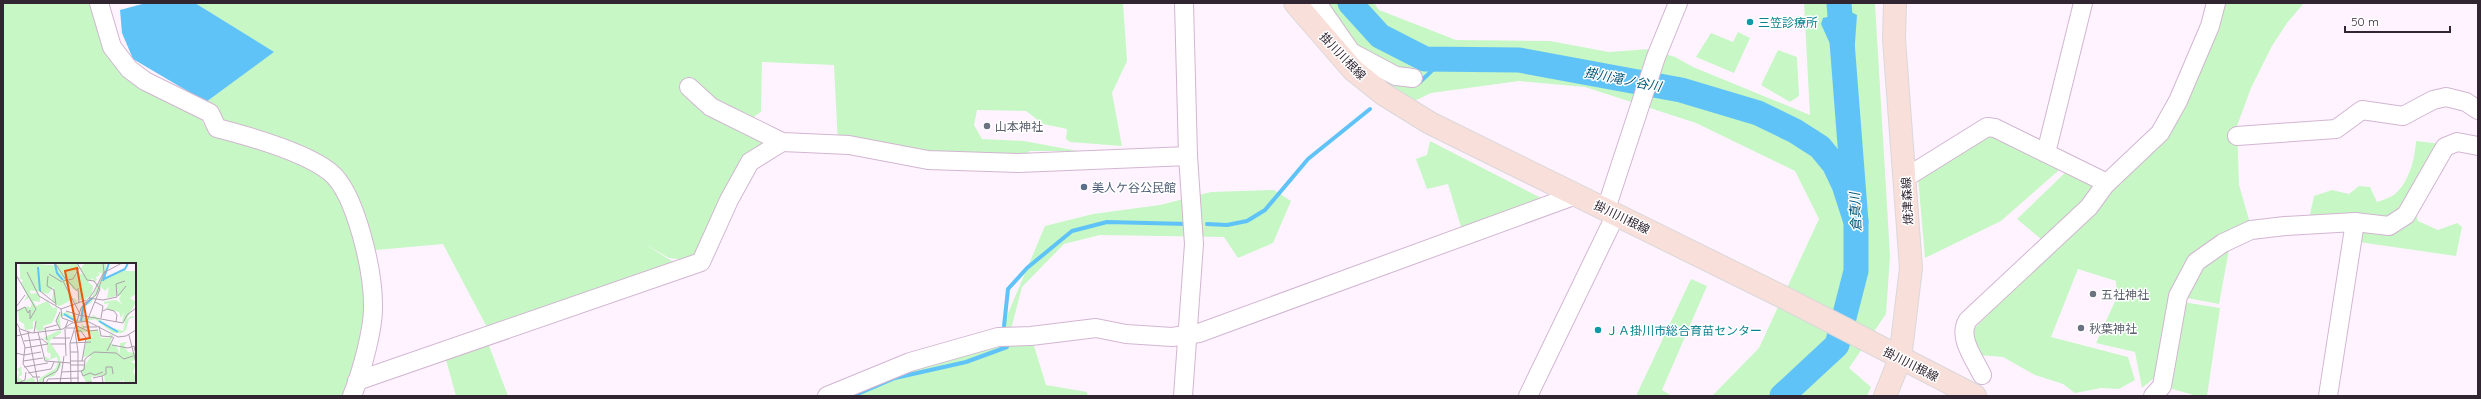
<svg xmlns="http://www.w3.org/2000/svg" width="2481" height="399" viewBox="0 0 2481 399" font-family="Quicksand,'Noto Sans JP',sans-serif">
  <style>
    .green { fill: #c6f7c5; fill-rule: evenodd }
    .water { fill: #60c3f7 }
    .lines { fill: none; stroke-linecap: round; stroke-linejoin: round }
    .stream { stroke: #60c3f7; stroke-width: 4 }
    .river { stroke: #60c3f7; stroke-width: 25 }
    .minor-casing { stroke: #d2b6d1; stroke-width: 20 }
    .major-casing { stroke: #dad8da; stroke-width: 24 }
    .minor { stroke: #fff; stroke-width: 18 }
    .major { stroke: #f8dfd9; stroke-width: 22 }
    .culture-dot { fill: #0f9aa8; stroke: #fff; stroke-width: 1.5 }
    .worship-dot { fill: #6b7280; stroke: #fff; stroke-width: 1.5 }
    .service-dot { fill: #5c6f8a; stroke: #fff; stroke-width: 1.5 }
    .labels { text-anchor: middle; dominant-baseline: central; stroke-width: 3; stroke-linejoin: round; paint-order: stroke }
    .culture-label { font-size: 12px; fill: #0d838f; stroke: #fff; text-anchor: start }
    .street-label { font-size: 12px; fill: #302530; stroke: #fff }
    .worship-label { font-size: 12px; fill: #5b616d; stroke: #fff; text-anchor: start }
    .service-label { font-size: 12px; fill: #4e5e75; stroke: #fff; text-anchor: start }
    .water-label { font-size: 13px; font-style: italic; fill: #057; stroke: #fff }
    .inset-river { fill: none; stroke: #60c3f7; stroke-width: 2 }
    .inset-road { fill: none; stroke: #aca1ac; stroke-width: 1 }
    .view { fill: #e8590c; fill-opacity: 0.15; stroke: #e8590c; stroke-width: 2 }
    .inset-edge { fill: none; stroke: #302530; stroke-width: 2 }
  </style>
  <rect width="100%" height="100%" fill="#fff3ff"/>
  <!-- green -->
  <g class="green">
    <path d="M3,3H103L129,68L200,117L206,128L309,163L224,128L206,102L273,52L195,3H1123L1127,61L1112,93L1122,146L1070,142L1066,139L1067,129L1043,124L1026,111L977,110L974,125L982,139L1024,141L1078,151H1029L1027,163L838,145L834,65L762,62L761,112L746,122L770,137L701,262L669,258L643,243L683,268L490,333L443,244L365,251L373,304L352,396H3ZM17,264H135V382H17Z"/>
    <path d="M1307,3H1374L1379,10L1456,40L1550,41L1609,52L1650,49L1675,57L1693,67L1810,115L1804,3H1875L1890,256L1886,314L1849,368L1871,387L1867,396H1712L1759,348L1819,219L1795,171L1696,123L1585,87L1519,81L1431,93L1412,102L1368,68Z"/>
    <path d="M2221,3H2304L2287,23L2272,46L2251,88L2237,126L2239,185L2250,223L2201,249L2158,375L2142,388L2135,352L2096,343L2117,297L2116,281L2078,269L2051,337L2128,357L2135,380L2119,389L2101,388L2075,393L2063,384L2035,375L2003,357L1978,355L1971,332L2053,249L2017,219L2070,168L2112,185H2120L2171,125Z"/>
    <path d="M1738,32L1750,38L1734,73L1696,57L1711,33L1733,42Z"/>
    <path d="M1778,50L1797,57L1799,96L1790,102L1761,85Z"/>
    <path d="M1993,132L2066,164L2001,221L1925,258L1918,177Z"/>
    <path d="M1430,141L1543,199L1461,227L1448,184L1427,189L1416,159L1427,155Z"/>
    <path d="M2416,141L2442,144L2399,213L2385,220L2309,219L2314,196L2332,190L2349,194L2359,186L2370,187L2377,202C2382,200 2390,198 2395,194C2409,182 2415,159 2416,141Z"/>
    <path d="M1274,190L1291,201L1273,243L1238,258L1224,237L1100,235L1064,244L1022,287L1009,337L1031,336L1046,385L1087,392L1088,396H831L998,337L1045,226L1093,214L1160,205L1211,192Z"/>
    <path d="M2414,208L2418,221L2438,230L2457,223L2462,227L2456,256L2352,241L2354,225L2393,224Z"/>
    <path d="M2231,239L2219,304L2187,298L2200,267Z"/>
    <path d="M1691,279L1707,286L1662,390L1672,396H1636Z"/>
    <path d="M2177,301L2220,308L2207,396H2197L2162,386Z"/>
    <path d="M488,343L508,396H456L445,356Z"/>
  </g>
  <!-- water -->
  <g class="water">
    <path d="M146,3H195L274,52L206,102L133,59L122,33L120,10Z"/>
    <path d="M1835,3H1850L1851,12L1857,15L1852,84L1831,46L1821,24L1823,18L1836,15Z"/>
  </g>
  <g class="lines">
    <!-- stream -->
    <g class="stream">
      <path d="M1420,82L1442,61"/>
      <path d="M1207,224L1227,225L1247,221L1265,210L1308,159L1370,109"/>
      <path d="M1004,326L1008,289L1027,268L1072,231L1107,222L1188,224"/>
      <path d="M853,396L895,378L966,362L1007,347"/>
    </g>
    <!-- river -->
    <g class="river">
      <path d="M1350,3L1380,36L1425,59L1519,60L1681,90L1758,113L1795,131L1820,147L1834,164L1844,185L1856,222"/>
      <path d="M1782,396L1837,345L1856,271V222L1839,3"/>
    </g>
    <defs>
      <g id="minor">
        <path d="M99,3L112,47L129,69L145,81L210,113L217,128C248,136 305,152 330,172C356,193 373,271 373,305C374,328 361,374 352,396"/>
        <path d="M1317,3L1351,52L1396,76L1413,78"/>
        <path d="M689,87L711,107L782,142L849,145L928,160L1019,163L1188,156"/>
        <path d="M2237,136L2336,129L2362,110L2403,116L2433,100L2446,97L2466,102L2478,110"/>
        <path d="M2046,153L2083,3"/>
        <path d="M1905,178L1987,127L1995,128L2107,183"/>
        <path d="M1606,209L1656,57L1678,3"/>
        <path d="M1982,375C1974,358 1957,337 1968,320L2089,207L2105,185L2160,133L2178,101L2210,26L2216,3"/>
        <path d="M357,381L701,262L729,200L750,162L782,142"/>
        <path d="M827,396L910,362L998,337L1031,336L1096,328L1126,334L1172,337L1199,333L1576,195"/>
        <path d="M1183,396L1194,244L1188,156L1184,3"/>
        <path d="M1528,396L1616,214"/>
        <path d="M2153,396L2162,386L2178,296L2196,262L2223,243L2251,230L2285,226L2355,222L2389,226L2406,215L2445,147L2457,142L2478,146"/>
        <path d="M2328,396L2355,222"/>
      </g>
      <g id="major">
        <path d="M1295,3L1353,70L1383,94L1430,123L1787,299L1975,396"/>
        <path d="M1885,396L1900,359L1911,268L1894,39L1895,3"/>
      </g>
    </defs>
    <!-- minor casing -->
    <use href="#minor" class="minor-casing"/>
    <!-- major casing -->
    <use href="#major" class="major-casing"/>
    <!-- minor -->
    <use href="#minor" class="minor"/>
    <!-- major -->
    <use href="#major" class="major"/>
  </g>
  <!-- markers -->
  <g class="culture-dot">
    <circle cx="1750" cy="22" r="4"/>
    <circle cx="1598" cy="330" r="4"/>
  </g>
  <g class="worship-dot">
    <circle cx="987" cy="126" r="4"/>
    <circle cx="2093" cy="294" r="4"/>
    <circle cx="2081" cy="328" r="4"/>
  </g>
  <circle class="service-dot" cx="1084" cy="187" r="4"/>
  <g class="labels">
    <!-- culture labels -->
    <g class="culture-label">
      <text x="1758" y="22">三笠診療所</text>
      <text x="1606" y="330">ＪＡ掛川市総合育苗センター</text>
    </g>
    <!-- street labels -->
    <g class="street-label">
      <text transform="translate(1343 56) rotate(46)">掛川川根線</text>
      <text transform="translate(1907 201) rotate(-93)">焼津森線</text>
      <text transform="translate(1622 217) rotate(26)">掛川川根線</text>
      <text transform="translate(1911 364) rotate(27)">掛川川根線</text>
    </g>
    <!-- worship labels -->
    <g class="worship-label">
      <text x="995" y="126">山本神社</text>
      <text x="2101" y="294">五社神社</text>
      <text x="2089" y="328">秋葉神社</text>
    </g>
    <!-- service labels -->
    <g class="service-label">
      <text x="1092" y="187">美人ケ谷公民館</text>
    </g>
    <!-- water labels -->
    <g class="water-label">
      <text transform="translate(1623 79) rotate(11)">掛川滝ノ谷川</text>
      <text transform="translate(1855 212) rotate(-93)">倉真川</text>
    </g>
  </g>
  <!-- overview -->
  <g transform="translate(16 263)">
    <rect width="120" height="120" fill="#fff3ff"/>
    <path d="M4,0L36,2L61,0L63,5L58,11L60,13L61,10L67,11L64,6L69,0H90V16L109,6L111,3L109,0H113L109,8H120V31L114,35L120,39L110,57L115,53L120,54L113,56L110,67L106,70H97L79,56L64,60L48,53L44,54L45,70L33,78L44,94L45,103L38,113L28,115L27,120H22L24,115L40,105L42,98L41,94L30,98L28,93L34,96L35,91L31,89V78L27,75L44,67L40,57L45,50L52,49L54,52L62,54H59L60,57H65V46L74,39L87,11L82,9L84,12L80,14L81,17L78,20L77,15L72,19L77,23L76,31L70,36L64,37L61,33L63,29L57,26L54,21L50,23L56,35L60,36L62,43L57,36L44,43L40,42L36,37L38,23L32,31L14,27L15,31L21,30L24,34V39L17,38L20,43L31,38L37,45L41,44V49L36,60L27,63L29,67L22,68L19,65L20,58H17V66L9,67L8,61L3,58L2,47L12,43L14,45L16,40L13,35L8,38L11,33L5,20L7,17L2,15H4ZM85,24L89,28L93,24L91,35L105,32L103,36L106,41L100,37L92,38L88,39V41L93,40L90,46L103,49L105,55L108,49L106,59L109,58L107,68L94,64L76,51L77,54L68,55V44L75,40ZM66,60L69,67H82L85,75H94L93,71L97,72L94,80L101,84L104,91V80L111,79L108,83L112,89L120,90V99L118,97L115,99L120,101L117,109L120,112L116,111L120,113V120H108V116L106,119L103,116L105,120H89L88,112L75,114L76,120H70L65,108L75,93L67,94L71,75L77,74L72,69H61V63L65,64ZM5,103L6,112L2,114L8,118L17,114L20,120H0L3,109L0,104L2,106Z" fill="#c6f7c5" fill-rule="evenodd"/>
    <path class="inset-river" d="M39,1L41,10L47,17M22,4L24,28M88,16L109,6L112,0M87,18L93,0M48,51L61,59M65,58L67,44L76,35M83,58L102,69"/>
    <path class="inset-road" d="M39,0L50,17M61,0L71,17L78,18L84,26L71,58M63,5L57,16L47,18L64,51M11,9L23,33L45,46M89,9L106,0M33,11L46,19M0,12L20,46L14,56V47L12,50L9,44L1,48M32,13L31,23L38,27L40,42M52,18L61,28M62,25L63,40M24,28L39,40M102,33L110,23M73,35L87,37L101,34L100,21L109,18M79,39L87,43L85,55M70,40L80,32L89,8M0,44L9,32M45,46L70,37M45,46L46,55L57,59M50,48L63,52M87,48L91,46L98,48L101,52L100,59M63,52L107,60L111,52L120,45M52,58L49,65H58M0,59L4,66L16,70L47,66L56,60L71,58L102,74L110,73L120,67M61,63L72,68L82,67M83,63L85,73L97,74M67,64H81M3,66L9,84L7,101L17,114H24M44,66L40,58L44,49M49,66L50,93M59,68H65L70,75L66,98M12,69L22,120M22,69L29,98L55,100M18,70L20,58M113,72L120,100M0,73L14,70M37,75H54M31,77L29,65L41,62M8,78L26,76L32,81L9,85M54,80L75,79M35,81H50M96,82L112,85L118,83L119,88M91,88L98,74M54,89H62L59,68M62,89V120M0,90L8,92L25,89M7,98L27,95M55,98H68M55,102H68M8,104L32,100M65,108L68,107L69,96L78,89L100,90L108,96L117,93M46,109L65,108L67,113L74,110L79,112L87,109M12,110L35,106L38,99M86,113L90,111V104H96L97,111M77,115L86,113L87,120M2,120L9,117L10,109M27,120L28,115L41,108L44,100M30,120L32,116L63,115M44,120L48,93M55,120L54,80L65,45L77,30L88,9L87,0M63,120L76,119"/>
    <path class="view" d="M61,5L74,75L63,77L49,8Z"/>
    <rect width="120" height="120" class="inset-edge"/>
  </g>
  <!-- border -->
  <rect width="2481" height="399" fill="none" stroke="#302530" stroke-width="8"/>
  <!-- scale -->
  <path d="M2345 26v6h105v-6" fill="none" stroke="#302530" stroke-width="2"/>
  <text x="2351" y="26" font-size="12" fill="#302530" stroke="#ffffff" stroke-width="3" paint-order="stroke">50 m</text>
</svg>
